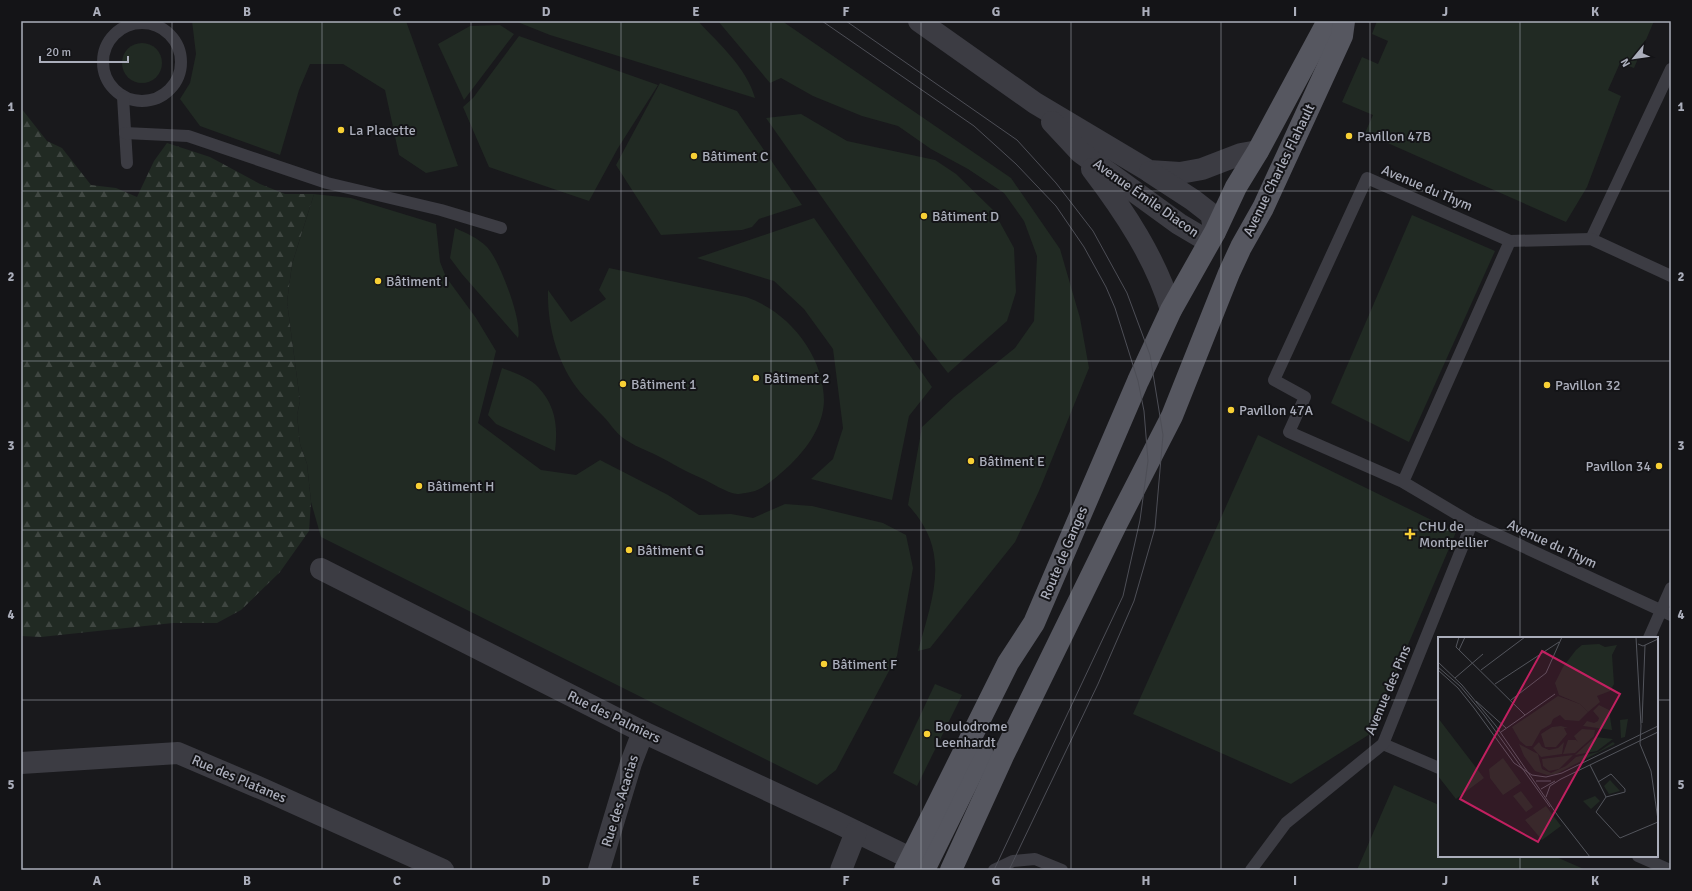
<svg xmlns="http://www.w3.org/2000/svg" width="1692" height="891" viewBox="0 0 1692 891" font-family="Signika,sans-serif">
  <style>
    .grass { fill: #212a23 }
    .forest { fill: url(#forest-firs) }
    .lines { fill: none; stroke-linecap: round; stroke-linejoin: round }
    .service { stroke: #3c3c43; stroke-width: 12 }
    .minor { stroke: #3c3c43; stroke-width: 22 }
    .primary { stroke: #565760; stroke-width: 22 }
    .tram { stroke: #4d4e56; stroke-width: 1 }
    .grid { fill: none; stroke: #abaebb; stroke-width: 1; stroke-opacity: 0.55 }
    .poi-dot { fill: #f8d035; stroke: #141417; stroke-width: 1.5 }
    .labels { text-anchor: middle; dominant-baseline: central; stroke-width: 4; stroke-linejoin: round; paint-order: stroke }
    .poi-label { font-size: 14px; fill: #abaebb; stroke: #141417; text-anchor: start }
    .street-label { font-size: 14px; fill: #abaebb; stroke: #141417 }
    .inset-road { fill: none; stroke: #53555c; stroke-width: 1 }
    .view { fill: #c12060; fill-opacity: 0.15; stroke: #c12060; stroke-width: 2 }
    .inset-edge { fill: none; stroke: #abaebb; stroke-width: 2 }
    .neatline { fill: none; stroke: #abaebb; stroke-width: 1.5 }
    .grid-label { font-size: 13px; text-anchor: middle; font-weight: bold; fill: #abaebb }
  </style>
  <defs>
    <pattern id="forest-firs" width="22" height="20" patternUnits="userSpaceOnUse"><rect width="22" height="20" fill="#212a23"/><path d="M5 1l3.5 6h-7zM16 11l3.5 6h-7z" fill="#3f4641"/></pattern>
  </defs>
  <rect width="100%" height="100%" fill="#19191c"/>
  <!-- grass -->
  <g class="grass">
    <path d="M192,21H406L458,166L426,173L399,155L385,90L343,64H310L299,90L280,155L200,126L180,99L190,83L196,54Z"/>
    <path d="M515,21H698C718,43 747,68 755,98L550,35Z"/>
    <path d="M718,21H782L1011,178L1060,249L1080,318L1089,368L1039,491L1015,542L930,648L918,651C933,596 952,552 908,505L922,427L954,397L1015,348L1034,321L1037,256L1024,221L1004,193L968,169L931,149L898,126L862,116L813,96L781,78L770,83Z"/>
    <path d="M1377,21H1654L1634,68L1620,63L1608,90L1621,96L1587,187L1566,222L1365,133L1373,115L1342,102L1362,57L1378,64L1388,41L1372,34Z"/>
    <path d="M500,25L514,34L464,100L438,44L470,26Z"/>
    <path d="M519,36L658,85L618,148L589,201L489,167L463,107L473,98Z"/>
    <circle cx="142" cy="63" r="20"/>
    <path d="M660,83L737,111L802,205L759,219L752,227L742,230L661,235L616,165Z"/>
    <path d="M801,114L847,141L935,160L956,174L993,210L1014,248L1016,292L1007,321L948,373L929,349L766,118Z"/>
    <path d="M314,194L351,198L436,224L440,262L446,277L476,318L496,351L478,423L541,470L576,475L600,460L668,495L699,515L731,514L753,518L785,504L812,506L883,523L906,535L913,568L897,656L836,770L817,785L321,537L311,502L307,464L300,444L297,415L300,401L287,302L292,264Z"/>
    <path d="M1412,215L1495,251L1409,442L1331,403Z"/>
    <path d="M814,218L932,387L909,416L892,500L811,479L833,459L843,428L833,349L804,309L774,281L697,258Z"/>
    <path d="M455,228C466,233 478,238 487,247C499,259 523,322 518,338L462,274L450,258Z"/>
    <path d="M609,268L746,297C788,311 824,355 824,401C823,426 808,447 791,464C781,473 768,486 755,491C750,492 741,494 737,494C727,493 710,482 701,478C686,472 672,463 658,456C646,450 634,446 623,438C615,432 610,423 603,416C595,408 587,400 580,392C557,364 547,325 548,290L571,322L606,299L599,290Z"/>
    <path d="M502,368C513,372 530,378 538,387C556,406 558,427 555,451L496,424L488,415Z"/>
    <path d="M1258,435L1456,532L1370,734L1291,784L1133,714Z"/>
    <path d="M935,684L962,695L917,786L893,773Z"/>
    <path d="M1394,785L1439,805V856H1554L1586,870H1357Z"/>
  </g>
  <!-- forest -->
  <path class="forest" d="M21,108L47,141L62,148L91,185L116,188L137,197L154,161L167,143L210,157L260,184L285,194H314L292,264L287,302L300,401L297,415L300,444L307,464L311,502L309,531L280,572L241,610L217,623H173L41,637L21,636Z"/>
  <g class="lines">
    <!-- service -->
    <g class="service">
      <circle cx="142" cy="62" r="39"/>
      <path d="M123,97L127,163"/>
      <path d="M125,133L188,136L327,183L441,210L501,228"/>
      <path d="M1591,239L1671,69"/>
      <path d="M1510,241L1591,239L1671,276"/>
      <path d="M1403,482L1510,241L1367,178L1274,380L1305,397L1289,432L1403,482L1472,523L1671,615"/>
      <path d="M1649,638L1671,588"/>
      <path d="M1383,744L1439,768"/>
      <path d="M1638,856L1670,870"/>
      <path d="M994,870L1013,861L1035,859L1062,870"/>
      <path d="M1251,870L1286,823L1383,744L1472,523"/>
    </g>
    <!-- minor -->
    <g class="minor">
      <path d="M919,21L1035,103L1149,171L1180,173L1202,169L1241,154L1258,151"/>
      <path d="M1052,122L1080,152L1179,224L1201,237L1215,232L1211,214L1193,200L1150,172"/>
      <path d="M1092,169C1124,211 1156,259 1171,310"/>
      <path d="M321,569L643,732L836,822L910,858"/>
      <path d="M21,763L178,753L265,790L443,870"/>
      <path d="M599,870L631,763L643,732"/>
      <path d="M841,870L856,832"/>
    </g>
    <!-- primary -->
    <g class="primary">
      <path d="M927,864L982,752"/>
      <path d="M905,870L1008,663L1034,623L1138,381L1171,310L1215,232L1236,187L1258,151L1328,21"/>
      <path d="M951,870L1003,756L1116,525L1172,416L1229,273L1241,247L1263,208L1342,36L1344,21"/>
    </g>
    <!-- tram -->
    <g class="tram">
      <path d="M822,21L974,126L1016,164L1056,206L1084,247L1106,287L1115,308L1138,381L1144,411L1148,461L1140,520L1123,596L994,870"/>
      <path d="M846,21L1017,140L1056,183L1093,231L1127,293L1150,355L1163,435L1155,528L1134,601L1098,684L1009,870"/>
    </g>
  </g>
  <!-- grid -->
  <path class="grid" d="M172,21V870M322,21V870M471,21V870M621,21V870M771,21V870M921,21V870M1071,21V870M1221,21V870M1370,21V870M1520,21V638M21,191H1671M21,361H1671M21,530H1671M21,700H1439M1657,700H1671M1520,856V870"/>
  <!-- markers -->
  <g class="poi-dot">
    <circle cx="341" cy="130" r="4"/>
    <circle cx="1349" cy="136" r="4"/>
    <circle cx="694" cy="156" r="4"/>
    <circle cx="924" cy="216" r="4"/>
    <circle cx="378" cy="281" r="4"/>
    <circle cx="756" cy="378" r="4"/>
    <circle cx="623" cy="384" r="4"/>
    <circle cx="1547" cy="385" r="4"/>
    <circle cx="1231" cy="410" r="4"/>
    <circle cx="971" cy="461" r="4"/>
    <circle cx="1659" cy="466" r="4"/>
    <circle cx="419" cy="486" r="4"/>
    <path d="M1408 528h4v4h4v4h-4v4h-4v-4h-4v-4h4z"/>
    <circle cx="629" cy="550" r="4"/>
    <circle cx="824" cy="664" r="4"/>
    <circle cx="927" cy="734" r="4"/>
  </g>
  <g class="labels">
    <!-- poi labels -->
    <g class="poi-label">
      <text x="349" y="130">La Placette</text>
      <text x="1357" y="136">Pavillon 47B</text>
      <text x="702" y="156">Bâtiment C</text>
      <text x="932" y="216">Bâtiment D</text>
      <text x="386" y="281">Bâtiment I</text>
      <text x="764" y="378">Bâtiment 2</text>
      <text x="631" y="384">Bâtiment 1</text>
      <text x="1555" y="385">Pavillon 32</text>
      <text x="1239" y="410">Pavillon 47A</text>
      <text x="979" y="461">Bâtiment E</text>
      <text x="1651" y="466" text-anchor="end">Pavillon 34</text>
      <text x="427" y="486">Bâtiment H</text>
      <text x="1419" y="526">CHU de<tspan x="1419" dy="16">Montpellier</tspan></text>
      <text x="637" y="550">Bâtiment G</text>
      <text x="832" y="664">Bâtiment F</text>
      <text x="935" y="726">Boulodrome<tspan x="935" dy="16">Leenhardt</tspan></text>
    </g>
    <!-- street labels -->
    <g class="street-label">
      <text transform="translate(1279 170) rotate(-64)">Avenue Charles Flahault</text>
      <text transform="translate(1427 188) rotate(23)">Avenue du Thym</text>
      <text transform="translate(1146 198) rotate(35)">Avenue Émile Diacon</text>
      <text transform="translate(1552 544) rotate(25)">Avenue du Thym</text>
      <text transform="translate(1064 553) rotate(-67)">Route de Ganges</text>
      <text transform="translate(1388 690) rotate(-67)">Avenue des Pins</text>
      <text transform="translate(614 717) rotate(26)">Rue des Palmiers</text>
      <text transform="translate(239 779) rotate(23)">Rue des Platanes</text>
      <text transform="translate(620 801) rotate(-73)">Rue des Acacias</text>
    </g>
  </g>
  <!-- overview -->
  <g transform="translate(1438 637)">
    <rect width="220" height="220" fill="#19191c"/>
    <path d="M120,59L142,67L150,75L141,84L127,83L122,78L115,82L113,87L103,93L94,109H88L82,104L74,90ZM161,68L171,73L174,93L145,89L149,84L156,86L160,84L161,81L155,74ZM0,81L46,141L18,162L0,139ZM190,82L187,100L183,101L182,83ZM123,89L130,91H126L129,97L118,110H107L103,97L114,90ZM144,92L157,93L156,99L137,116L125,117L130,103H138L140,105L136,99ZM157,100L175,102L159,114L137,118ZM101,105L104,110L111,113L120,111L126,105L124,117L103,120L95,111ZM175,105L177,107L169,111L118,137L109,138L97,134L86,119L81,107L100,117L104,132L113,136L128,129L138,120L160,115ZM135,118L121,132L111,134L105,129L104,122ZM65,121L83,146L65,158L52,141L51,132ZM172,143L182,154L171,157L166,149ZM83,154L95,170L88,175L75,159ZM157,159L162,164L153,172L145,164ZM108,169L123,189L104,203L87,183Z" fill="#212a23"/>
    <path d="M161,7L167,10L179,8L174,18L176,47L172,54L159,59L162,65L150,75L142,67L121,58L117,46L125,30L138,13L144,8Z" fill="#212a23"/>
    <path class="inset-road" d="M21,0L18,10L87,78M198,0L203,89L202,107L213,134L220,183M200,7L205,9L220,2M21,13L27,0M0,25L24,48L58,89L120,179L152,220M0,30L22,49L46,78L112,170M0,33L20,51L36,71L76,126L94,138L108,140L124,136L220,89M43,33L87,0M17,41L45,17M57,47L121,5M73,63L108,36L124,0M38,64L68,91M204,86L207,8M63,95L117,57M152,128L168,160L158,175L182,201L220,185M98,144H113M160,145L173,137L187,152V155L168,160M103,152L117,144M108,160L112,149L123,142L220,95"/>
    <path class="view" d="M104,14L182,57L100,205L22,162Z"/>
    <rect width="220" height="220" class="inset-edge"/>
  </g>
  <!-- border -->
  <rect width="1692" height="891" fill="none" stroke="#141417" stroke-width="44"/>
  <!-- north arrow -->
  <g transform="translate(1634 58) rotate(241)" stroke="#141417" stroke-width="3" paint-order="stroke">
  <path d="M0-3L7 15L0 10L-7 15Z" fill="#abaebb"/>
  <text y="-6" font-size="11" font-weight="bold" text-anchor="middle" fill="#abaebb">N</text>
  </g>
  <!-- scale -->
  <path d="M40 56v6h88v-6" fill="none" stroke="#abaebb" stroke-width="2"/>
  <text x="46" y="56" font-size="12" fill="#abaebb" stroke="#141417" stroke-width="3" paint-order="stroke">20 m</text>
  <rect x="22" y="22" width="1648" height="847" class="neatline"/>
  <g class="grid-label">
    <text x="97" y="16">A</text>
    <text x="247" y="16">B</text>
    <text x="397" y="16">C</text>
    <text x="546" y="16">D</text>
    <text x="696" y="16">E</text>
    <text x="846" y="16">F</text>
    <text x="996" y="16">G</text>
    <text x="1146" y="16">H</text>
    <text x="1295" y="16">I</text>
    <text x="1445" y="16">J</text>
    <text x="1595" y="16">K</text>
    <text x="11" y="111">1</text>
    <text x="1681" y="111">1</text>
    <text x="11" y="281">2</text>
    <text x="1681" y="281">2</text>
    <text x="11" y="450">3</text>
    <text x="1681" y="450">3</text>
    <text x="11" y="619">4</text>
    <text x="1681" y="619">4</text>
    <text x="11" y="789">5</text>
    <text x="1681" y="789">5</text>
    <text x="97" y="885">A</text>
    <text x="247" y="885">B</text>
    <text x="397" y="885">C</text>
    <text x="546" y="885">D</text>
    <text x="696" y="885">E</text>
    <text x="846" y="885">F</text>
    <text x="996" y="885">G</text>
    <text x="1146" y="885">H</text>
    <text x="1295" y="885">I</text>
    <text x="1445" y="885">J</text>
    <text x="1595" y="885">K</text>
  </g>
</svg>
